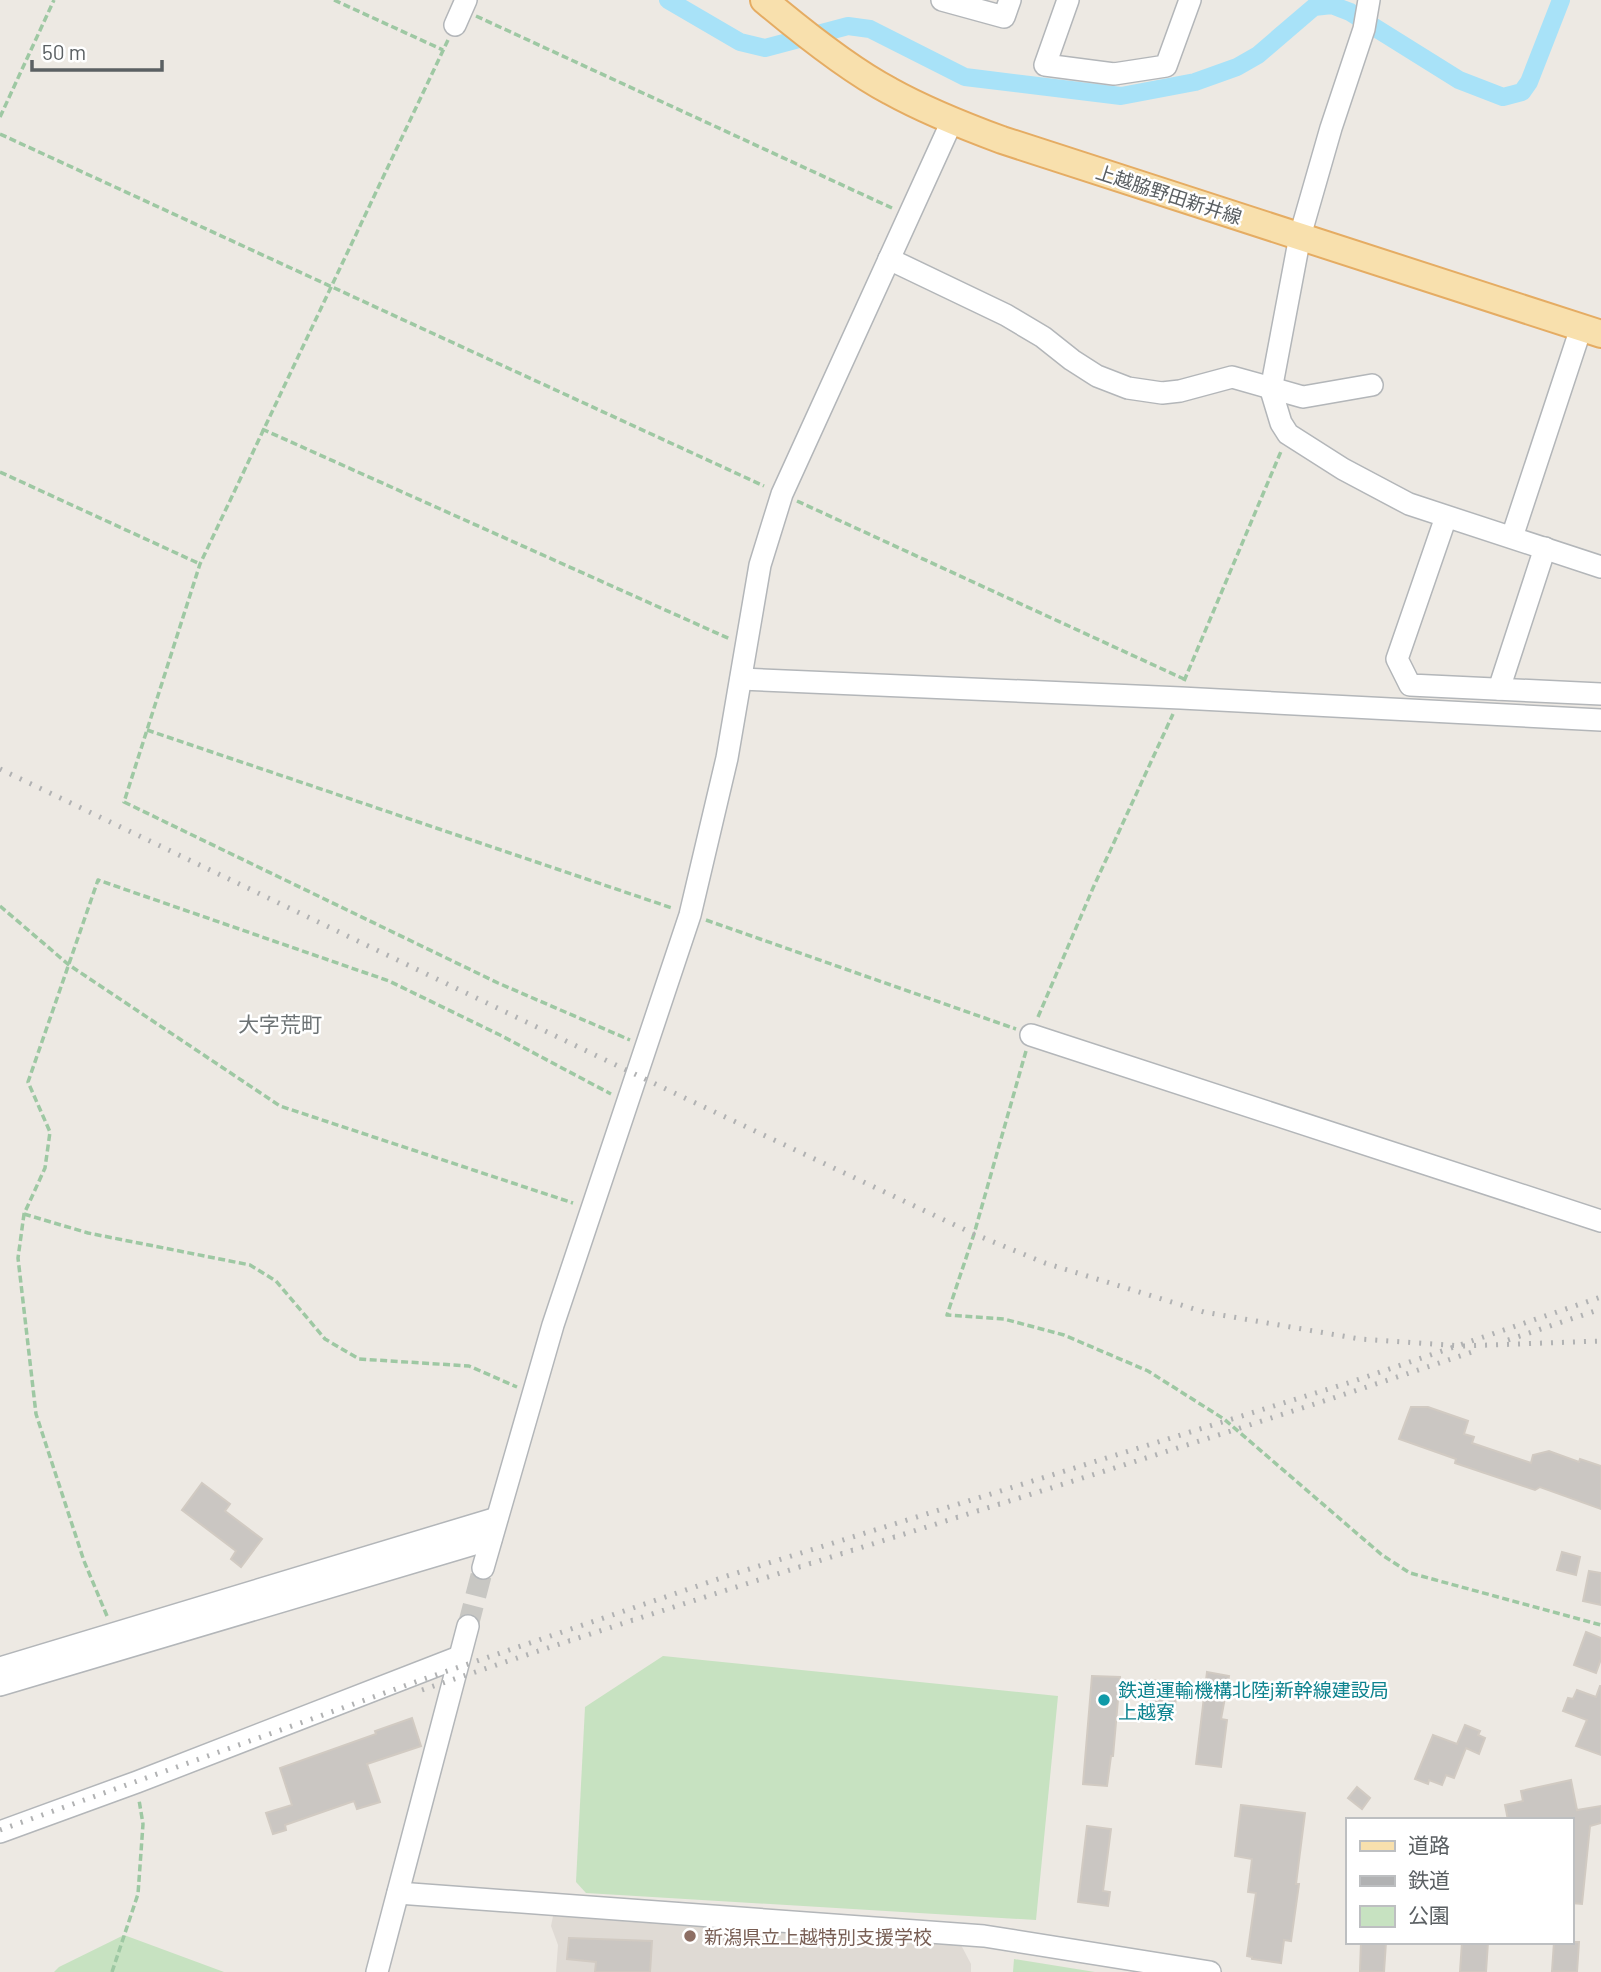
<svg xmlns="http://www.w3.org/2000/svg" width="1601" height="1972" viewBox="0 0 1601 1972" font-family="Barlow,'Noto Sans JP',sans-serif">
  <style>
    .education { fill: #dfdad4 }
    .green { fill: #c7e2c1 }
    .lines { fill: none; stroke-linecap: round; stroke-linejoin: round }
    .canal { stroke: #a8e2f8; stroke-width: 18 }
    .building { fill: #cac6c2; stroke: #d1cac2; stroke-width: 2 }
    .minor-tunnel { stroke: #c8c7c3; stroke-width: 21; stroke-dasharray: 21 10; stroke-linecap: butt }
    .minor-casing { stroke: #b3b6b9; stroke-width: 24 }
    .major-casing { stroke: #e5ac63; stroke-width: 30 }
    .path { stroke: #9ec8a3; stroke-width: 3.5; stroke-dasharray: 7 3.5; stroke-linecap: butt }
    .minor { stroke: #fff; stroke-width: 21 }
    .major { stroke: #f8e0ad; stroke-width: 26 }
    .rail { stroke: #b1b2b3; stroke-width: 5; stroke-dasharray: 2 9; stroke-linecap: butt }
    .culture-dot { fill: #0f9aa8; stroke: #fff; stroke-width: 2.5 }
    .education-dot { fill: #8d6e63; stroke: #fff; stroke-width: 2.5 }
    .labels { text-anchor: middle; dominant-baseline: central; stroke-width: 5; stroke-linejoin: round; paint-order: stroke }
    .street-label { font-size: 19px; fill: #5b6063; stroke: #fff }
    .culture-label { font-size: 19px; fill: #0d838f; stroke: #fff; text-anchor: start }
    .education-label { font-size: 19px; fill: #785e54; stroke: #fff; text-anchor: start }
    .neighbourhood-label { font-size: 21px; fill: #6c7274; stroke: #fff }
  </style>
  <rect width="100%" height="100%" fill="#ede9e3"/>
  <!-- education -->
  <path class="education" d="M553,1916L961,1945L971,1964V1972H556L558,1945L551,1926Z"/>
  <!-- green -->
  <g class="green">
    <path d="M663,1656L1058,1696L1036,1920L586,1893L576,1882L585,1707Z"/>
    <path d="M124,1935L224,1972H54L59,1967Z"/>
    <path d="M1014,1959L1095,1972H1013Z"/>
  </g>
  <g class="lines">
    <!-- canal -->
    <path class="canal" d="M668,0L740,42L765,48L848,26L870,29L965,77L1121,96L1195,82L1237,67L1258,55L1314,7L1332,5L1350,12L1459,80L1503,97L1522,92L1529,82L1561,0"/>
  </g>
  <!-- building -->
  <g class="building">
    <path d="M1411,1407H1428L1468,1421L1464,1434L1474,1437L1472,1443L1531,1463L1533,1455L1549,1451L1579,1462L1580,1459L1601,1466V1509L1540,1487L1535,1490L1455,1463L1456,1459L1399,1439Z"/>
    <path d="M202,1483L230,1504L225,1511L262,1539L241,1567L231,1559L236,1551L182,1510Z"/>
    <path d="M1562,1552L1580,1557L1576,1575L1557,1570Z"/>
    <path d="M1589,1571L1601,1573V1605L1583,1601Z"/>
    <path d="M1586,1632L1601,1638V1659L1596,1673L1574,1665Z"/>
    <path d="M1207,1672L1229,1676L1221,1719L1227,1720L1221,1767L1196,1764Z"/>
    <path d="M1092,1676L1120,1677L1113,1756H1111L1107,1786L1083,1784Z"/>
    <path d="M1150,1680L1178,1683L1174,1713L1148,1710Z"/>
    <path d="M1600,1686H1601V1755L1576,1746L1587,1720L1563,1711L1568,1698L1573,1699L1577,1690L1596,1697Z"/>
    <path d="M412,1718L421,1746L367,1764L380,1802L357,1809L354,1801L285,1825L286,1830L273,1834L266,1813L292,1805L280,1768L376,1734L375,1731Z"/>
    <path d="M1465,1725L1480,1731L1478,1735L1485,1738L1479,1754L1466,1748L1454,1778L1446,1775L1442,1785L1429,1780L1428,1784L1415,1779L1433,1735L1457,1744Z"/>
    <path d="M1571,1780L1577,1810L1601,1806V1823L1590,1826L1582,1904L1571,1903V1820H1508L1505,1805L1523,1801L1521,1791Z"/>
    <path d="M1357,1787L1370,1798L1362,1809L1348,1798Z"/>
    <path d="M1241,1805L1305,1813L1296,1884H1299L1291,1941L1284,1940L1281,1963L1252,1959V1957L1247,1956L1256,1893L1248,1892L1252,1859L1235,1856Z"/>
    <path d="M1087,1826L1111,1829L1103,1891L1110,1892L1108,1906L1078,1902Z"/>
    <path d="M569,1938L652,1941L650,1972H595L596,1962L567,1959Z"/>
    <path d="M1361,1942H1386L1384,1972L1360,1971Z"/>
    <path d="M1462,1942H1488L1486,1972H1460Z"/>
    <path d="M1554,1942H1579L1577,1972L1552,1971Z"/>
  </g>
  <g class="lines">
    <!-- minor-tunnel -->
    <path class="minor-tunnel" d="M468,1626L483,1568"/>
    <defs>
      <g id="minor">
        <path d="M942,0L1004,17L1010,0"/>
        <path d="M1068,0L1045,65L1114,74L1166,66L1190,0"/>
        <path d="M1369,0L1364,29L1331,128L1300,236L1271,390L1281,423L1288,434L1343,469L1409,504L1601,567"/>
        <path d="M455,25L466,0"/>
        <path d="M889,259L1006,315L1043,337L1072,360L1097,376L1128,388L1162,393L1180,391L1232,377L1303,397L1372,385"/>
        <path d="M1446,517L1397,659L1410,685L1601,694"/>
        <path d="M1512,537L1581,328"/>
        <path d="M741,679L1181,698L1601,720"/>
        <path d="M1499,689L1545,548"/>
        <path d="M1031,1035L1601,1221"/>
        <path d="M483,1568L553,1325L690,915L727,758L760,565L782,494L952,121"/>
        <path d="M0,1668L497,1518"/>
        <path d="M0,1685L491,1539"/>
        <path d="M0,1832L137,1782L459,1657"/>
        <path d="M398,1893L984,1936L1210,1972"/>
        <path d="M377,1972L468,1626"/>
      </g>
      <path id="major" d="M764,0C801,31 848,69 890,91C926,111 964,126 1002,140L1601,334"/>
    </defs>
    <!-- minor casing -->
    <use href="#minor" class="minor-casing"/>
    <!-- major casing -->
    <use href="#major" class="major-casing"/>
    <!-- path -->
    <g class="path">
      <path d="M334,0L443,50"/>
      <path d="M476,16L892,208"/>
      <path d="M448,40L200,564L124,802L498,983L630,1040"/>
      <path d="M0,117L54,0"/>
      <path d="M0,134L764,486"/>
      <path d="M262,429L730,639"/>
      <path d="M0,472L200,564"/>
      <path d="M797,501L1184,679"/>
      <path d="M1184,681L1282,449"/>
      <path d="M147,730L672,908"/>
      <path d="M0,906L69,965L280,1106L573,1203"/>
      <path d="M706,920L1016,1029"/>
      <path d="M1038,1017L1093,888L1173,714"/>
      <path d="M1026,1051L974,1234L947,1315L1004,1319L1064,1335L1148,1371L1224,1419L1382,1555L1410,1573L1601,1625"/>
      <path d="M24,1214L88,1233L250,1265L276,1281L325,1339L359,1359L469,1366L517,1387"/>
      <path d="M107,1616L84,1561L36,1414L18,1258L24,1214L45,1168L50,1132L28,1082L98,880L389,981L500,1035L611,1094"/>
      <path d="M112,1972L138,1894L143,1824L139,1800"/>
    </g>
    <!-- minor -->
    <use href="#minor" class="minor"/>
    <!-- major -->
    <use href="#major" class="major"/>
    <!-- rail -->
    <g class="rail">
      <path d="M0,769L670,1091L974,1234L1045,1263L1204,1312L1360,1339L1462,1346L1601,1341"/>
      <path d="M1508,1340L1601,1309"/>
      <path d="M422,1690C772,1571 1128,1468 1478,1350"/>
      <path d="M0,1830L421,1680L727,1576L1351,1382L1601,1297"/>
    </g>
  </g>
  <!-- markers -->
  <circle class="culture-dot" cx="1104" cy="1700" r="7"/>
  <circle class="education-dot" cx="690" cy="1936" r="7"/>
  <g class="labels">
    <!-- street labels -->
    <g class="street-label">
      <text transform="translate(1169 194) rotate(18)">上越脇野田新井線</text>
    </g>
    <!-- culture labels -->
    <g class="culture-label">
      <text x="1118" y="1689">鉄道運輸機構北陸j新幹線建設局<tspan x="1118" dy="22">上越寮</tspan></text>
    </g>
    <!-- education labels -->
    <g class="education-label">
      <text x="704" y="1936">新潟県立上越特別支援学校</text>
    </g>
    <!-- neighbourhood labels -->
    <g class="neighbourhood-label">
      <text x="280" y="1023">大字荒町</text>
    </g>
  </g>
  <!-- legend -->
  <rect x="1346" y="1818" width="228" height="126" fill="#ffffff" stroke="#bdbfc1" stroke-width="2"/>
  <rect x="1360" y="1841" width="35" height="10" fill="#f8e0ad" stroke="#bdbfc1" stroke-width="2"/>
  <text x="1408" y="1853" font-size="21" fill="#5b6063">道路</text>
  <rect x="1360" y="1876" width="35" height="10" fill="#b1b2b3" stroke="#bdbfc1" stroke-width="2"/>
  <text x="1408" y="1888" font-size="21" fill="#5b6063">鉄道</text>
  <rect x="1360" y="1906" width="35" height="21" fill="#c7e2c1" stroke="#bdbfc1" stroke-width="2"/>
  <text x="1408" y="1923" font-size="21" fill="#5b6063">公園</text>
  <!-- scale -->
  <path d="M32 60v10h130v-10" fill="none" stroke="#5b6063" stroke-width="3.5"/>
  <text x="42" y="60" font-size="21" fill="#5b6063" stroke="#ffffff" stroke-width="5" paint-order="stroke">50 m</text>
</svg>
